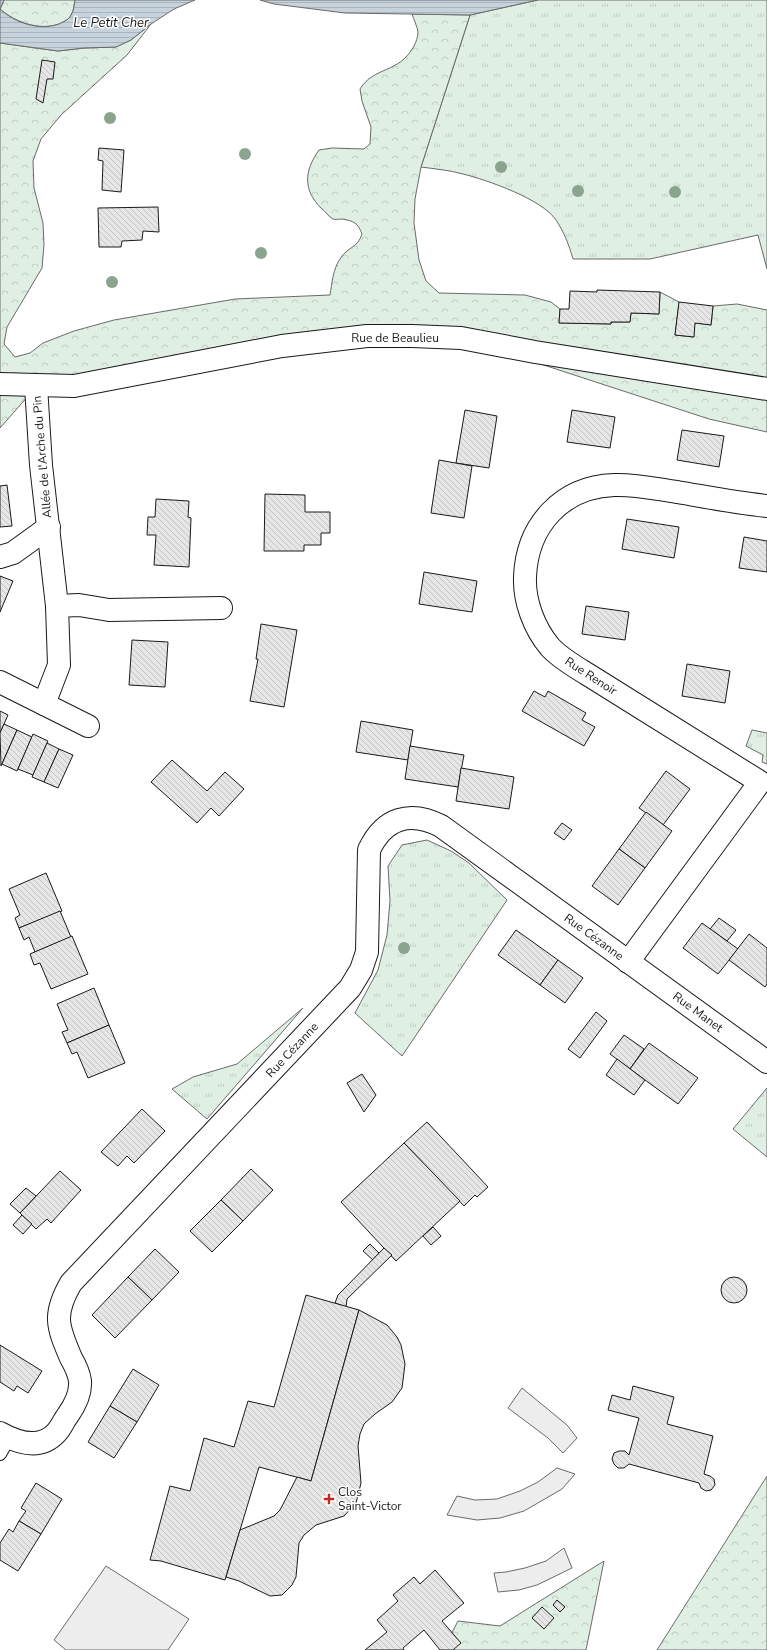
<svg xmlns="http://www.w3.org/2000/svg" width="767" height="1650" viewBox="0 0 767 1650" font-family="'Nunito Sans',sans-serif">
  <style>
    .grass { fill: url(#grass-tufts); stroke: #6a6a6a }
    .forest { fill: url(#forest-crowns); stroke: #6a6a6a }
    .parking { fill: #ededed; stroke: #6a6a6a }
    .water { fill: url(#water-rules); stroke: #6a6a6a }
    .building { fill: url(#building-back-hatch); stroke: #1a1a1a }
    .lines { fill: none; stroke-linecap: round; stroke-linejoin: round }
    .service-casing { stroke: #1a1a1a; stroke-width: 14 }
    .minor-casing { stroke: #1a1a1a; stroke-width: 24 }
    .tertiary-casing { stroke: #1a1a1a; stroke-width: 24 }
    .service { stroke: #fff; stroke-width: 12 }
    .minor { stroke: #fff; stroke-width: 22 }
    .tertiary { stroke: #fff; stroke-width: 22 }
    .tree { fill: #8aa48f }
    .poi-dot { fill: #c62828; stroke: #fff; stroke-width: 1.5 }
    .labels { text-anchor: middle; dominant-baseline: central; stroke-width: 3; stroke-linejoin: round; paint-order: stroke }
    .street-label { font-size: 12px; fill: #1a1a1a; stroke: #fff }
    .poi-label { font-size: 12px; fill: #1a1a1a; stroke: #fff; text-anchor: start }
    .water-label { font-size: 13px; font-style: italic; fill: #1a1a1a; stroke: #fff }
  </style>
  <defs>
    <pattern id="grass-tufts" width="24" height="20" patternUnits="userSpaceOnUse"><rect width="24" height="20" fill="#e0efe3"/><path d="M3 7l-1-3M5 7V3M7 7l1-3M15 17l-1-3M17 17v-4M19 17l1-3" fill="none" stroke="#c0ccc2"/></pattern>
    <pattern id="forest-crowns" width="20" height="18" patternUnits="userSpaceOnUse"><rect width="20" height="18" fill="#e0efe3"/><path d="M2 6a3 3 0 1 1 6 0M12 15a3 3 0 1 1 6 0" fill="none" stroke="#c0ccc2"/></pattern>
    <pattern id="water-rules" width="6" height="5" patternUnits="userSpaceOnUse"><rect width="6" height="5" fill="#c6d2dc"/><path d="M0 2.5h6" fill="none" stroke="#aab4bc"/></pattern>
    <pattern id="building-back-hatch" width="6" height="6" patternUnits="userSpaceOnUse"><rect width="6" height="6" fill="#e6e6e6"/><path d="M-1 5l2 2M0 0l6 6M5-1l2 2" fill="none" stroke="#c5c5c5"/></pattern>
  </defs>
  <rect width="100%" height="100%" fill="#fff"/>
  <!-- grass -->
  <g class="grass">
    <path d="M538,0H767V269L758,235L650,259H573C569,245 564,232 556,220C542,199 487,180 463,174C449,170 435,169 421,167L470,15Z"/>
    <path d="M752,730L767,733V764L762,762L763,755L746,746Z"/>
    <path d="M427,840L451,851L469,863L507,900L402,1056L355,1013L378,970L387,935L390,901L388,866L402,845Z"/>
    <path d="M303,1008L207,1119L172,1089L193,1077L237,1064Z"/>
    <path d="M767,1088V1157L733,1129Z"/>
  </g>
  <!-- forest -->
  <g class="forest">
    <path d="M4,0H75C74,5 74,11 71,15C69,20 63,22 59,24C39,31 15,22 0,9Z"/>
    <path d="M412,14L470,15L421,167L415,199L414,223L419,260L426,281L439,293L525,295L551,302L560,309L559,323L611,324V322H630L631,313L659,314L660,292L679,302L675,335L693,337L695,323L711,325L713,306L737,304L767,310V432L709,419L461,338L412,336L37,386L0,428V43L58,51L84,48L116,47L131,40L151,24L127,55L61,115L41,139L33,161L34,188L43,223L44,245L42,268L7,327L4,344L15,357L30,353L43,343L74,331L114,320L235,299L330,295C332,283 333,269 340,259C347,247 358,248 362,234C358,223 354,221 342,219C339,219 335,220 333,219C329,217 325,211 321,208C303,190 304,171 319,150L332,148L364,149L370,144L371,127L362,101L360,89C374,66 399,74 414,46C416,42 418,37 418,32C417,26 414,20 412,14Z"/>
    <path d="M767,1476V1650H657Z"/>
    <path d="M604,1561L586,1650H443L458,1621L500,1626Z"/>
  </g>
  <!-- parking -->
  <g class="parking">
    <path d="M522,1388L567,1425L577,1438L563,1453L548,1438L508,1408Z"/>
    <path d="M557,1468L575,1474L562,1489L524,1511L500,1518L477,1520L447,1515L457,1496L475,1500L497,1499L520,1491L538,1482Z"/>
    <path d="M564,1548L572,1568L537,1585L519,1590L498,1592L494,1573L506,1572L525,1568L546,1561Z"/>
    <path d="M106,1566L189,1619L168,1650H66L54,1640Z"/>
  </g>
  <!-- water -->
  <g class="water">
    <path d="M0,0H4L0,9C15,23 39,31 59,24C63,22 69,20 71,15C74,11 74,5 75,0H195L174,9L151,24L131,40L116,47L84,48L58,51L0,43Z"/>
    <path d="M260,0H538L470,15L345,13L274,4Z"/>
  </g>
  <!-- building -->
  <g class="building">
    <path d="M42,60L55,62L53,79H47L43,103L36,99Z"/>
    <path d="M99,148L124,150L121,192L102,190L103,161L98,160Z"/>
    <path d="M158,207L159,232L143,231L142,240L122,241L121,247H99L98,208Z"/>
    <path d="M597,290L660,292L659,314L631,313L630,322H611V324L559,323L560,309H569L570,291L597,292Z"/>
    <path d="M679,302L713,306L711,325L695,323L694,337L675,335Z"/>
    <path d="M465,410L497,416L489,468L456,463Z"/>
    <path d="M572,410L615,417L610,448L567,442Z"/>
    <path d="M682,430L724,436L719,467L677,460Z"/>
    <path d="M439,460L472,466L464,518L431,513Z"/>
    <path d="M7,485L12,526L0,527V486Z"/>
    <path d="M265,494L305,495V512H330V533H321V545H304V551H264Z"/>
    <path d="M156,499L189,501L188,517L191,518L189,567L154,565L156,535H147L148,517H155Z"/>
    <path d="M627,519L679,527L674,558L622,549Z"/>
    <path d="M744,537L767,541V572L739,568Z"/>
    <path d="M424,572L477,581L472,612L419,604Z"/>
    <path d="M0,576L13,581L0,612Z"/>
    <path d="M586,606L629,612L625,640L582,634Z"/>
    <path d="M261,624L297,630L284,707L250,701L258,659H256Z"/>
    <path d="M132,640L168,642L165,687L129,685Z"/>
    <path d="M687,664L730,671L725,703L682,696Z"/>
    <path d="M534,691L545,697L548,691L586,713L582,720L595,727L584,746L522,711Z"/>
    <path d="M0,711L8,715L0,733Z"/>
    <path d="M361,721L413,730L408,760L356,752Z"/>
    <path d="M4,724L17,730L1,766L0,733Z"/>
    <path d="M17,730L32,737L17,771L2,764Z"/>
    <path d="M33,734L48,741L33,775L18,769Z"/>
    <path d="M47,743L59,749L44,782L32,777Z"/>
    <path d="M410,746L464,755L458,787L405,779Z"/>
    <path d="M59,749L73,755L58,788L44,782Z"/>
    <path d="M172,760L207,791L225,772L244,789L219,816L211,808L197,823L151,782Z"/>
    <path d="M461,768L514,777L509,809L456,801Z"/>
    <path d="M666,771L690,789L663,825L639,808Z"/>
    <path d="M646,812L672,831L645,868L619,849Z"/>
    <path d="M562,823L572,830L564,840L554,833Z"/>
    <path d="M619,849L645,868L618,905L592,886Z"/>
    <path d="M46,873L62,911L19,928L15,918L20,915L9,889Z"/>
    <path d="M60,911L71,937L35,952L29,937L24,940L19,928Z"/>
    <path d="M719,918L736,930L727,941L710,929Z"/>
    <path d="M702,923L738,949L718,974L683,948Z"/>
    <path d="M516,930L558,960L540,985L498,955Z"/>
    <path d="M749,934L767,948V984L765,987L729,960Z"/>
    <path d="M72,936L88,974L51,989L40,963L34,965L30,954Z"/>
    <path d="M558,960L583,978L565,1003L540,985Z"/>
    <path d="M94,988L109,1025L67,1043L62,1032L68,1030L57,1004Z"/>
    <path d="M596,1012L607,1021L580,1058L568,1049Z"/>
    <path d="M109,1025L125,1063L88,1078L77,1052L72,1054L67,1043Z"/>
    <path d="M624,1035L644,1049L630,1069L610,1054Z"/>
    <path d="M649,1043L698,1078L678,1104L630,1069Z"/>
    <path d="M617,1059L645,1080L634,1095L606,1075Z"/>
    <path d="M362,1074L376,1095L364,1112L347,1083Z"/>
    <path d="M142,1109L165,1131L134,1163L127,1156L118,1166L101,1152Z"/>
    <path d="M427,1122L488,1187L477,1197L475,1195L464,1206L404,1143Z"/>
    <path d="M404,1143L460,1201L396,1261L341,1202Z"/>
    <path d="M251,1169L273,1190L243,1221L221,1200Z"/>
    <path d="M60,1171L81,1190L51,1223L47,1219L36,1229L20,1213Z"/>
    <path d="M26,1188L36,1196L20,1213L10,1204Z"/>
    <path d="M221,1200L243,1221L212,1252L190,1231Z"/>
    <path d="M22,1215L32,1224L23,1234L13,1225Z"/>
    <path d="M433,1227L441,1236L431,1245L423,1236Z"/>
    <path d="M370,1244L379,1253L373,1260L363,1251Z"/>
    <path d="M384,1248L392,1255L347,1299L346,1307L335,1303L338,1295Z"/>
    <path d="M155,1249L179,1272L152,1300L128,1277Z"/>
    <circle cx="734" cy="1290" r="13"/>
    <path d="M128,1277L152,1300L115,1338L92,1315Z"/>
    <path d="M306,1295L359,1310L311,1481L259,1467L225,1580L161,1561L150,1560L170,1486L190,1491L204,1438L234,1447L248,1401L274,1407Z"/>
    <path d="M359,1310L387,1325L397,1337L401,1345L405,1364L402,1388L392,1402L375,1414L364,1424L360,1434L358,1446L361,1483L356,1503L344,1516L316,1525L304,1535L299,1543L296,1577L292,1585L282,1595L270,1596L239,1581L226,1577L240,1530L274,1516L280,1510L297,1477L311,1481Z"/>
    <path d="M0,1345L42,1371L28,1393L17,1386L14,1391L0,1382Z"/>
    <path d="M133,1369L159,1385L137,1422L110,1406Z"/>
    <path d="M633,1386L674,1397L667,1424L713,1436L704,1474L710,1476L714,1479L715,1485L711,1490L706,1491L701,1488L699,1483L629,1464L624,1468H618L614,1464L612,1459L614,1453L619,1451H625L629,1455L639,1418L608,1410L612,1395L630,1400Z"/>
    <path d="M110,1406L137,1422L114,1458L88,1442Z"/>
    <path d="M36,1483L62,1499L41,1534L19,1521L26,1511L21,1508Z"/>
    <path d="M19,1521L41,1534L18,1571L0,1560V1543L9,1529L13,1532Z"/>
    <path d="M435,1570L464,1603L442,1621L461,1643L453,1650H440L424,1630L403,1648L404,1650H365L387,1632L377,1620L398,1601L393,1595L414,1577L420,1584Z"/>
    <path d="M557,1600L565,1607L560,1612L553,1605Z"/>
    <path d="M542,1607L554,1618L544,1629L532,1618Z"/>
  </g>
  <g class="lines">
    <defs>
      <path id="service" d="M0,1454L9,1438"/>
      <g id="minor">
        <path d="M36,386L41,465L57,606L59,665L44,704"/>
        <path d="M0,557L13,553L49,527"/>
        <path d="M57,606L79,605L109,610L221,608"/>
        <path d="M0,682L88,726"/>
        <path d="M628,962L760,782L587,674C574,666 560,658 550,647C534,628 524,601 525,577C527,526 561,487 614,485C635,484 656,489 677,492C707,497 737,503 767,506"/>
        <path d="M0,1433C18,1443 40,1450 56,1433C61,1428 64,1420 68,1415C75,1405 81,1393 80,1381C79,1373 75,1365 71,1358C57,1326 53,1314 71,1283L350,988L361,970L367,952L369,850C384,818 410,810 441,826L767,1062"/>
      </g>
      <path id="tertiary" d="M0,384L74,386L282,346L367,336H412L461,338L535,352L767,389"/>
    </defs>
    <!-- service casing -->
    <use href="#service" class="service-casing"/>
    <!-- minor casing -->
    <use href="#minor" class="minor-casing"/>
    <!-- tertiary casing -->
    <use href="#tertiary" class="tertiary-casing"/>
    <!-- service -->
    <use href="#service" class="service"/>
    <!-- minor -->
    <use href="#minor" class="minor"/>
    <!-- tertiary -->
    <use href="#tertiary" class="tertiary"/>
  </g>
  <!-- trees -->
  <g class="tree">
    <circle cx="110" cy="118" r="6"/>
    <circle cx="245" cy="154" r="6"/>
    <circle cx="501" cy="167" r="6"/>
    <circle cx="578" cy="191" r="6"/>
    <circle cx="675" cy="192" r="6"/>
    <circle cx="261" cy="253" r="6"/>
    <circle cx="112" cy="282" r="6"/>
    <circle cx="404" cy="948" r="6"/>
  </g>
  <!-- markers -->
  <path class="poi-dot" d="M327 1493h4v4h4v4h-4v4h-4v-4h-4v-4h4z"/>
  <g class="labels">
    <!-- street labels -->
    <g class="street-label">
      <text x="395" y="338">Rue de Beaulieu</text>
      <text transform="translate(42 457) rotate(-95)">Allée de l'Arche du Pin</text>
      <text transform="translate(591 676) rotate(33)">Rue Renoir</text>
      <text transform="translate(594 937) rotate(36)">Rue Cézanne</text>
      <text transform="translate(698 1012) rotate(36)">Rue Manet</text>
      <text transform="translate(292 1050) rotate(-47)">Rue Cézanne</text>
    </g>
    <!-- poi labels -->
    <g class="poi-label">
      <text x="338" y="1492">Clos<tspan x="338" dy="14">Saint-Victor</tspan></text>
    </g>
    <!-- water labels -->
    <g class="water-label">
      <text x="111" y="23">Le Petit Cher</text>
    </g>
  </g>
</svg>
